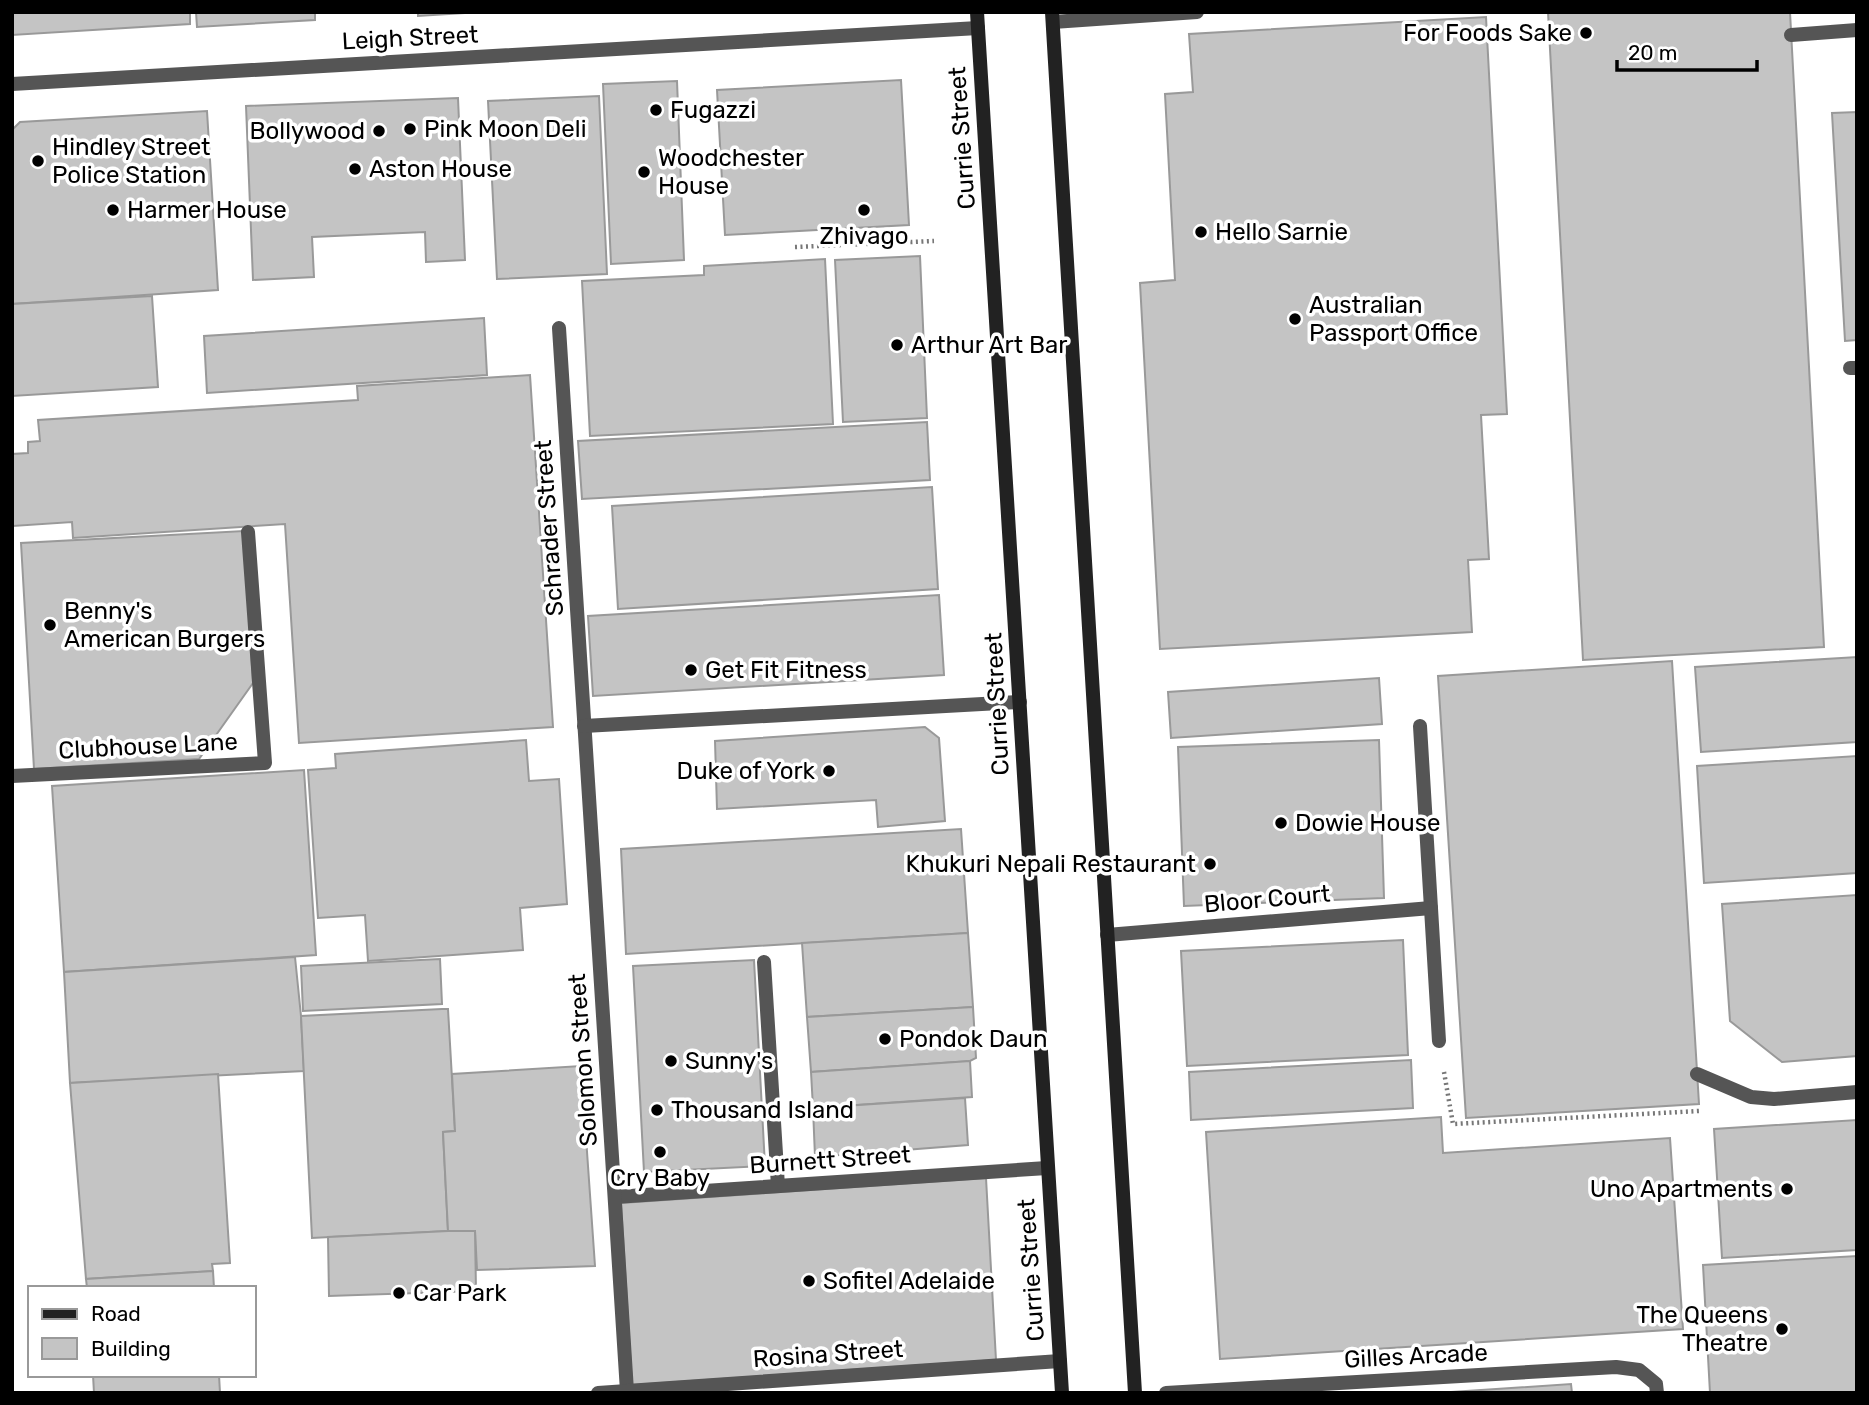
<svg xmlns="http://www.w3.org/2000/svg" width="1869" height="1405" viewBox="0 0 1869 1405" font-family="Rubik,sans-serif">
  <style>
    .building { fill: #c4c4c4; stroke: #999; stroke-width: 2 }
    .lines { fill: none; stroke-linecap: round; stroke-linejoin: round }
    .path { stroke: #777; stroke-width: 4.5; stroke-dasharray: 2 3.5; stroke-linecap: butt }
    .lane { stroke: #555; stroke-width: 14 }
    .street { stroke: #555; stroke-width: 14 }
    .secondary { stroke: #222; stroke-width: 14 }
    .poi-dot { fill: #000; stroke: #fff; stroke-width: 2.5 }
    .labels { text-anchor: middle; dominant-baseline: central; stroke-width: 7; stroke-linejoin: round; paint-order: stroke }
    .poi-label { font-size: 24px; fill: #000; stroke: #fff; text-anchor: start }
    .street-label { font-size: 24px; fill: #000; stroke: #fff }
  </style>
  <rect width="100%" height="100%" fill="#fff"/>
  <!-- building -->
  <g class="building">
    <path d="M12,12H190V24L12,35Z"/>
    <path d="M196,12H315V20L197,27Z"/>
    <path d="M418,12H481L418,16Z"/>
    <path d="M1548,12H1790L1824,647L1583,660Z"/>
    <path d="M1486,17L1507,414L1481,415L1489,559L1468,560L1472,632L1160,649L1140,283L1175,280L1165,94L1193,92L1189,34Z"/>
    <path d="M901,80L909,225L725,235L717,90Z"/>
    <path d="M677,81L684,260L611,264L603,84Z"/>
    <path d="M599,96L607,274L497,279L488,101Z"/>
    <path d="M458,98L465,260L426,262L425,232L312,237L314,277L253,280L246,106Z"/>
    <path d="M207,111L218,290L12,304V130L20,122Z"/>
    <path d="M1857,112V340L1845,341L1832,113Z"/>
    <path d="M920,256L927,418L843,422L835,260Z"/>
    <path d="M825,259L833,424L590,436L582,281L704,275V266Z"/>
    <path d="M152,296L158,387L12,396V304Z"/>
    <path d="M484,318L487,375L207,393L204,336Z"/>
    <path d="M530,375L553,727L299,743L285,524L73,538L72,522L13,526L12,454L28,453V442L40,441L38,420L358,400L357,386Z"/>
    <path d="M927,422L930,480L582,499L578,441Z"/>
    <path d="M932,487L938,589L618,609L612,506Z"/>
    <path d="M244,531L253,683L199,759L34,769L21,543Z"/>
    <path d="M939,595L944,675L593,696L588,616Z"/>
    <path d="M1857,657V742L1701,752L1695,667Z"/>
    <path d="M1672,661L1699,1104L1466,1118L1438,676Z"/>
    <path d="M1379,678L1382,724L1171,738L1168,692Z"/>
    <path d="M925,727L939,738L945,821L878,827L876,800L717,809L715,741Z"/>
    <path d="M526,740L529,781L559,779L567,904L520,908L523,950L368,961L365,915L318,918L308,770L336,768L335,754Z"/>
    <path d="M1379,740L1384,898L1184,906L1178,747Z"/>
    <path d="M1857,756V873L1704,883L1697,766Z"/>
    <path d="M304,770L316,955L64,972L52,786Z"/>
    <path d="M961,829L968,933L626,954L621,849Z"/>
    <path d="M1857,895V1056L1782,1062L1730,1021L1722,904Z"/>
    <path d="M968,933L973,1007L807,1017L802,943Z"/>
    <path d="M1403,940L1408,1055L1187,1066L1181,951Z"/>
    <path d="M295,957L301,1016L304,1071L70,1083L64,972Z"/>
    <path d="M440,959L442,1004L303,1011L301,966Z"/>
    <path d="M754,960L765,1166L644,1172L633,966Z"/>
    <path d="M973,1007L976,1058L970,1061L811,1072L807,1017Z"/>
    <path d="M442,1009H448L455,1131L443,1132L448,1231L312,1238L301,1016Z"/>
    <path d="M1411,1060L1413,1108L1191,1120L1189,1072Z"/>
    <path d="M970,1061L972,1097L813,1108L811,1072Z"/>
    <path d="M581,1066L595,1266L477,1270L475,1231H448L443,1132L455,1131L452,1074Z"/>
    <path d="M218,1074L230,1263L212,1264L213,1271L86,1279L70,1083Z"/>
    <path d="M965,1098L968,1145L815,1157L813,1108Z"/>
    <path d="M1441,1117L1443,1153L1670,1138L1683,1329L1220,1359L1206,1132Z"/>
    <path d="M1857,1120V1250L1722,1258L1714,1129Z"/>
    <path d="M986,1178L996,1360L632,1385L621,1203Z"/>
    <path d="M448,1231H475L476,1291L329,1296L328,1237Z"/>
    <path d="M1857,1256V1393H1710L1703,1265Z"/>
    <path d="M213,1271L214,1288H87L86,1279Z"/>
    <path d="M93,1375H219L220,1393H94Z"/>
    <path d="M1571,1384L1572,1393H1436Z"/>
  </g>
  <g class="lines">
    <!-- path -->
    <g class="path">
      <path d="M795,247L934,241"/>
      <path d="M1444,1072L1453,1124L1699,1111"/>
    </g>
    <!-- lane -->
    <g class="lane">
      <path d="M1850,368H1857"/>
      <path d="M1420,726L1439,1041"/>
      <path d="M1107,935L1431,908"/>
      <path d="M764,962L778,1186"/>
      <path d="M1697,1074L1751,1097L1774,1099L1857,1092"/>
      <path d="M615,1197L1047,1168"/>
    </g>
    <!-- street -->
    <g class="street">
      <path d="M1053,22L1197,12"/>
      <path d="M1791,35L1857,30"/>
      <path d="M12,84L978,28"/>
      <path d="M559,328L627,1391"/>
      <path d="M584,726L1020,702"/>
      <path d="M12,776L265,763L248,532"/>
      <path d="M598,1393L1060,1361"/>
      <path d="M1166,1393L1616,1367L1639,1370L1656,1384L1657,1393"/>
    </g>
    <!-- secondary -->
    <g class="secondary">
      <path d="M977,12L1062,1393"/>
      <path d="M1052,12L1135,1393"/>
    </g>
  </g>
  <!-- markers -->
  <g class="poi-dot">
    <circle cx="1586" cy="33" r="7"/>
    <circle cx="656" cy="110" r="7"/>
    <circle cx="410" cy="129" r="7"/>
    <circle cx="379" cy="131" r="7"/>
    <circle cx="38" cy="161" r="7"/>
    <circle cx="355" cy="169" r="7"/>
    <circle cx="644" cy="172" r="7"/>
    <circle cx="113" cy="210" r="7"/>
    <circle cx="864" cy="210" r="7"/>
    <circle cx="1201" cy="232" r="7"/>
    <circle cx="1295" cy="319" r="7"/>
    <circle cx="897" cy="345" r="7"/>
    <circle cx="50" cy="625" r="7"/>
    <circle cx="691" cy="670" r="7"/>
    <circle cx="829" cy="771" r="7"/>
    <circle cx="1281" cy="823" r="7"/>
    <circle cx="1210" cy="864" r="7"/>
    <circle cx="885" cy="1039" r="7"/>
    <circle cx="671" cy="1061" r="7"/>
    <circle cx="657" cy="1110" r="7"/>
    <circle cx="660" cy="1152" r="7"/>
    <circle cx="1787" cy="1189" r="7"/>
    <circle cx="809" cy="1281" r="7"/>
    <circle cx="399" cy="1293" r="7"/>
    <circle cx="1782" cy="1329" r="7"/>
  </g>
  <g class="labels">
    <!-- poi labels -->
    <g class="poi-label">
      <text x="1572" y="33" text-anchor="end">For Foods Sake</text>
      <text x="670" y="110">Fugazzi</text>
      <text x="424" y="129">Pink Moon Deli</text>
      <text x="365" y="131" text-anchor="end">Bollywood</text>
      <text x="52" y="147">Hindley Street<tspan x="52" dy="28">Police Station</tspan></text>
      <text x="658" y="158">Woodchester<tspan x="658" dy="28">House</tspan></text>
      <text x="369" y="169">Aston House</text>
      <text x="127" y="210">Harmer House</text>
      <text x="1215" y="232">Hello Sarnie</text>
      <text x="864" y="236" text-anchor="middle">Zhivago</text>
      <text x="1309" y="305">Australian<tspan x="1309" dy="28">Passport Office</tspan></text>
      <text x="911" y="345">Arthur Art Bar</text>
      <text x="64" y="611">Benny's<tspan x="64" dy="28">American Burgers</tspan></text>
      <text x="705" y="670">Get Fit Fitness</text>
      <text x="815" y="771" text-anchor="end">Duke of York</text>
      <text x="1295" y="823">Dowie House</text>
      <text x="1196" y="864" text-anchor="end">Khukuri Nepali Restaurant</text>
      <text x="899" y="1039">Pondok Daun</text>
      <text x="685" y="1061">Sunny's</text>
      <text x="671" y="1110">Thousand Island</text>
      <text x="660" y="1178" text-anchor="middle">Cry Baby</text>
      <text x="1773" y="1189" text-anchor="end">Uno Apartments</text>
      <text x="823" y="1281">Sofitel Adelaide</text>
      <text x="413" y="1293">Car Park</text>
      <text x="1768" y="1315" text-anchor="end">The Queens<tspan x="1768" dy="28">Theatre</tspan></text>
    </g>
    <!-- street labels -->
    <g class="street-label">
      <text transform="translate(410 38) rotate(-3)">Leigh Street</text>
      <text transform="translate(962 138) rotate(-94)">Currie Street</text>
      <text transform="translate(549 528) rotate(-94)">Schrader Street</text>
      <text transform="translate(997 704) rotate(-93)">Currie Street</text>
      <text transform="translate(148 746) rotate(-3)">Clubhouse Lane</text>
      <text transform="translate(1267 899) rotate(-5)">Bloor Court</text>
      <text transform="translate(583 1060) rotate(-94)">Solomon Street</text>
      <text transform="translate(830 1160) rotate(-4)">Burnett Street</text>
      <text transform="translate(1031 1270) rotate(-94)">Currie Street</text>
      <text transform="translate(828 1354) rotate(-4)">Rosina Street</text>
      <text transform="translate(1416 1356) rotate(-3)">Gilles Arcade</text>
    </g>
  </g>
  <!-- border -->
  <rect width="1869" height="1405" fill="none" stroke="#000000" stroke-width="28"/>
  <!-- legend -->
  <rect x="28" y="1286" width="228" height="91" fill="#ffffff" stroke="#999999" stroke-width="2"/>
  <rect x="42" y="1309" width="35" height="10" fill="#222222" stroke="#999999" stroke-width="2"/>
  <text x="91" y="1321" font-size="21" fill="#000000">Road</text>
  <rect x="42" y="1338" width="35" height="21" fill="#c4c4c4" stroke="#999999" stroke-width="2"/>
  <text x="91" y="1356" font-size="21" fill="#000000">Building</text>
  <!-- scale -->
  <path d="M1617 60v10h140v-10" fill="none" stroke="#000000" stroke-width="3.5"/>
  <text x="1628" y="60" font-size="21" fill="#000000" stroke="#ffffff" stroke-width="5" paint-order="stroke">20 m</text>
</svg>
